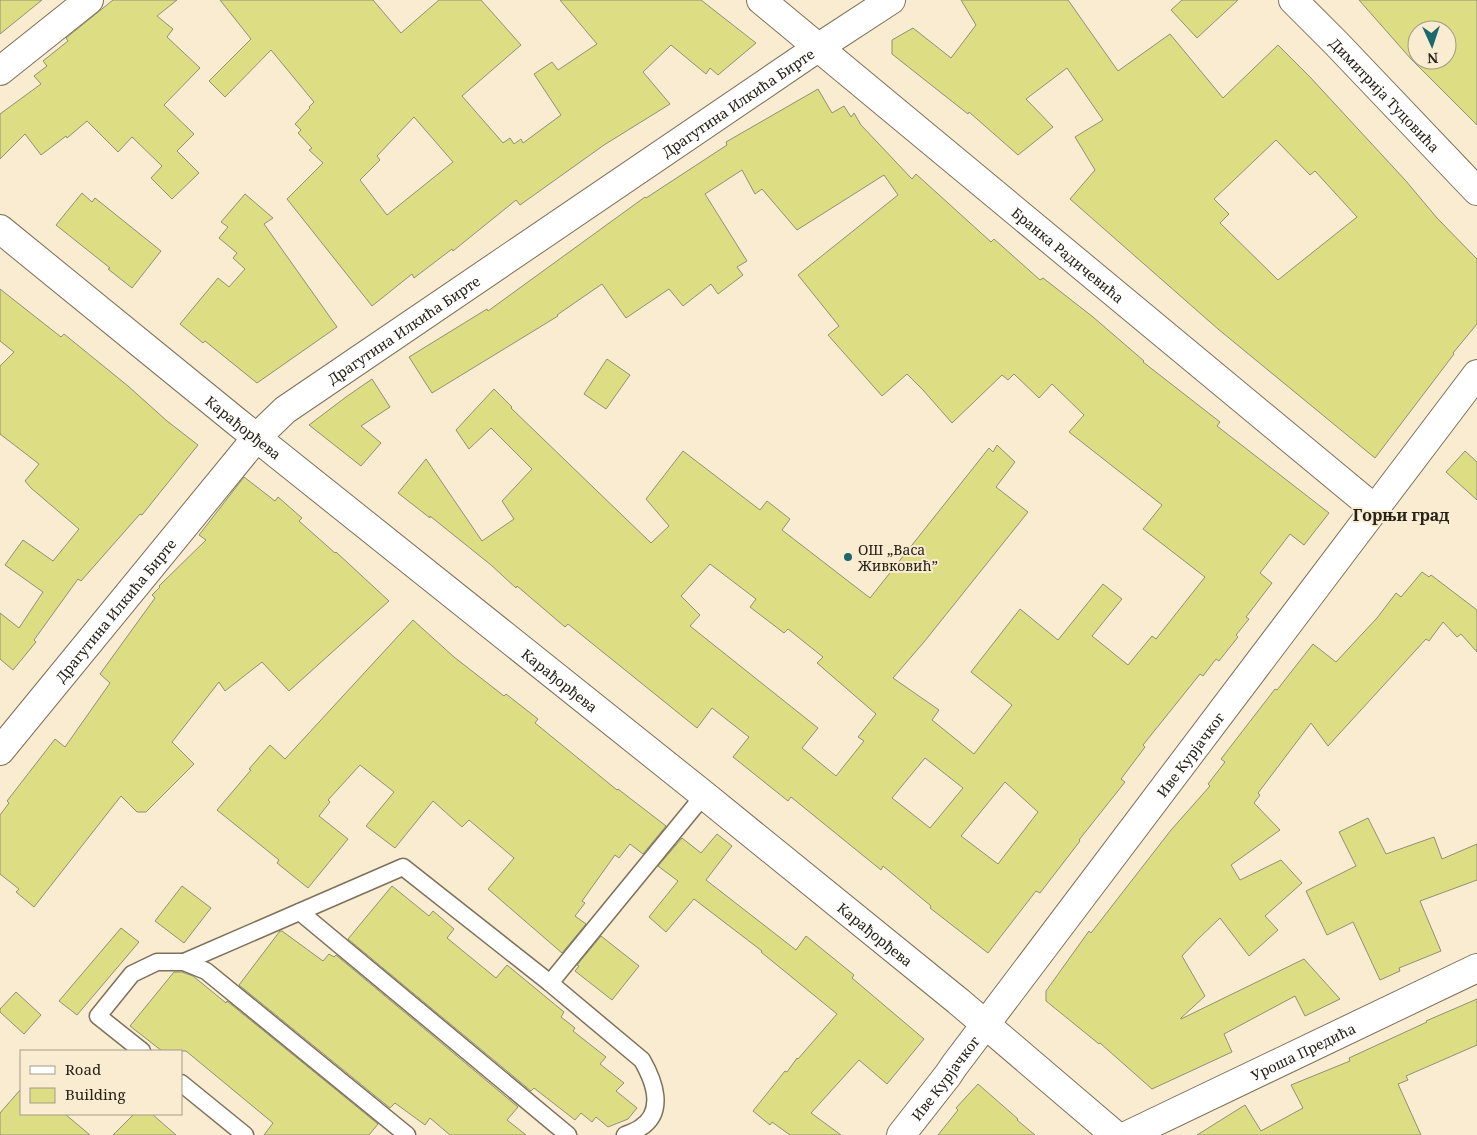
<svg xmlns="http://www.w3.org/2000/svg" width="1477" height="1135" viewBox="0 0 1477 1135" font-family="'Noto Serif',serif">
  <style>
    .building { fill: #dddd84; stroke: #909076; fill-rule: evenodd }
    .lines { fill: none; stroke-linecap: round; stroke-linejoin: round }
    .service-casing { stroke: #7d7159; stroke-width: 19 }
    .minor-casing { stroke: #7d7159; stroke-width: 30 }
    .tertiary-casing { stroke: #7d7159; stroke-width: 30 }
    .service { stroke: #fff; stroke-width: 16 }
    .minor { stroke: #fff; stroke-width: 28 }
    .tertiary { stroke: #fff; stroke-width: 28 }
    .poi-dot { fill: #1b686f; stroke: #f9ecd1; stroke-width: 2 }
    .labels { text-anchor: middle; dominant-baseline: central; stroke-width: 4; stroke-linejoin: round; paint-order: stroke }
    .street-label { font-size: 14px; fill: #272218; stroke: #f9ecd1 }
    .poi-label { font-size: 14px; fill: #272218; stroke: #f9ecd1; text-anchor: start }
    .quarter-label { font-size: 16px; font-weight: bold; fill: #272218; stroke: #f9ecd1 }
  </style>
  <rect width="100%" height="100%" fill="#f9ecd1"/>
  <!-- building -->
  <g class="building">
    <path d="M0,0H42L0,34Z"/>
    <path d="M113,0H177L157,16L173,29L167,37L200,68L164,105L194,134L177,151L199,173L172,199L151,178L162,166L132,137L118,152L87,121L67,138L66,136L41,155L25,134L0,159V114L41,84L34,76L47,66L43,61L68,41L66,38Z"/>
    <path d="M220,0H373L401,33L439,0H481L521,45L462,96L503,143L510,138L514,144L521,139L523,143L561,115L534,74L552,62L558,70L597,44L560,0H701L756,43L718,75L710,68L706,74L671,45L643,72L670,104L604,145L520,205L516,200L453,251L452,249L414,278L412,274L372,306L287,199L323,163L309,150L312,148L298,133L301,130L295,124L310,108L309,107L314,102L271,50L225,97L209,81L251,39ZM414,117L453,162L387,215L360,180L380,160L377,156Z"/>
    <path d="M961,0H1068L1118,71L1170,34L1223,98L1278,45L1310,77L1406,181L1437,218L1477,259V324L1453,353L1454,354L1375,458L1218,329L1070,199L1095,170L1075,137L1103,120L1067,68L1026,99L1053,127L1018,155L969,112L968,114L892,54V40L913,28L951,58L976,25ZM1276,140L1310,175L1315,171L1357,217L1278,280L1220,223L1229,214L1214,199Z"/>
    <path d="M1182,0H1238L1197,38L1171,10Z"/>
    <path d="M1359,0H1477V125L1411,59ZM1417,30H1447V60H1417Z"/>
    <path d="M818,89L832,113L844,106L851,117L854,113L861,125L912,179L916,174L991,242L994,239L1040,280L1043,278L1093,317L1144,361L1143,362L1220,422L1217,426L1329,513L1304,545L1290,534L1260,573L1272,583L1246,617L1249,619L1236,635L1238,637L1219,661L1216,659L1203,676L1200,674L1143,745L1145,747L1121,779L1125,782L1079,840L1080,841L1040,893L1036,891L988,953L930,908L931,906L883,866L881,870L791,797L788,801L733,757L749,737L712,708L697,728L568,624L565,627L517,586L516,588L491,565L430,516V518L398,493L426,459L482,541L514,519L502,501L532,469L491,428L469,449L456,430L494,389L512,407L511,408L651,543L669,526L646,499L683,451L760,510L767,501L790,519L782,530L870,598L989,448L993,452L997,445L1015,462L996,487L1028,512L924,642L893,678L939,710L932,720L974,754L1012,705L971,672L1020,609L1058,640L1103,584L1122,599L1092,636L1128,665L1152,636L1156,639L1205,577L1143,529L1162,505L1069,432L1084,415L1052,384L1039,398L1014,374L1008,380L1002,375L952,423L923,390L907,374L882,396L828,335L839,326L798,275L898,195L884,175L797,230L762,189L755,194L742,170L705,194L747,261L737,267L743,275L718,294L711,284L683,306L669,289L626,318L602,284L557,315L558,316L432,393L409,357L487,309L488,311L645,197L646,198L727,145L726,142ZM710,564L756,599L750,607L784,633L788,629L823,657L817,663L876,714L858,737L864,741L836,776L802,748L818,728L690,626L700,615L681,596ZM925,758L963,788L930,828L892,798ZM1005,782L1038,812L998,864L961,836Z"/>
    <path d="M82,193L92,202L95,198L161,251L132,288L108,269L110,268L56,225Z"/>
    <path d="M245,194L273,218L264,224L337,327L257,383L205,341L203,343L180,324L218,278L229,287L245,269L233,258L237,253L219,238L228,227L221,222Z"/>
    <path d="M0,289L61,337L64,334L128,386L167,421L198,445L142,515L140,514L81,581L78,579L34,640L36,642L13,670L0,659V613L19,628L43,592L5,565L23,540L53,561L79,529L31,488L25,481L39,464L0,434V366L14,352L0,341Z"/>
    <path d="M607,359L630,375L606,409L584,394Z"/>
    <path d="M372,379L390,407L361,426L381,443L361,466L309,425L346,397Z"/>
    <path d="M1465,451L1477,462V500L1446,472Z"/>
    <path d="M244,477L275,501L278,497L302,518L299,521L335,553L336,552L389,601L289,691L262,662L225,691L219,682L172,742L194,764L146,812H137L121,796L34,907L16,892L19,889L0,874V815L9,803L7,801L55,739L65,747L110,683L100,674L155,598L152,595L160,587L159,586L206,540L199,535Z"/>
    <path d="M1422,572L1429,577L1431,575L1477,610V652L1461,634L1457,637L1443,622L1429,641L1426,639L1328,746L1311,723L1258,793L1260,795L1254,803L1280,830L1231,865L1240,880L1281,860L1302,883L1265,916L1278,930L1249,956L1220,918L1198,939L1182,956L1205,996L1181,1018V1019L1304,959L1340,999L1305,1016L1295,996L1224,1034L1232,1052L1152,1089L1100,1043L1099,1044L1046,1001V991L1089,931L1091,933L1171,830L1210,786L1208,784L1225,762L1221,759L1275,689L1277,690L1313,644L1336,662L1377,618L1396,593L1401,597Z"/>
    <path d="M413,620L454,657L504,696L506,694L538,719L535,723L617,790L618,789L666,826L643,854L630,844L619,858L615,855L582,901L585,903L575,916L586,924L562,953L488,889L514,858L469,820L462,827L433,801L395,848L366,826L394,792L360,765L328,800L330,802L319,816L348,839L308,888L277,863L279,860L217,810L251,770L249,769L270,745L285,759Z"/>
    <path d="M1368,818L1386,854L1434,837L1442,859L1477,844V880L1420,901L1441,951L1399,968L1400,971L1380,980L1353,922L1327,935L1306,891L1356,866L1339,832Z"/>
    <path d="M717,834L732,846L706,880L796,950L806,936L854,975L852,978L924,1039L887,1084L859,1060L811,1113L841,1135H790L772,1122L770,1125L753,1111L785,1071L787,1072L797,1058L798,1059L837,1014L761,952L762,951L694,899L666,932L649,917L678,881L658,866L682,838L701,853Z"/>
    <path d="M182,886L211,908L184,943L155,921Z"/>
    <path d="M392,886L429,916L433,911L454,929L447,938L496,978L507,965L564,1012L561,1017L575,1028L573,1031L606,1057L600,1064L624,1083L616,1091L637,1108L628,1119L608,1127L596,1117L592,1122L581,1113L575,1120L534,1088L531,1091L348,939Z"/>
    <path d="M121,928L139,942L77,1015L59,1001Z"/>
    <path d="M280,931H282L323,961L329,954L334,957L336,955L518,1107L507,1120L526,1135H450L430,1118L425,1125L395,1103L390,1108L239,985Z"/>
    <path d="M601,936L639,966L612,1000L575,971L579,966L577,965Z"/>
    <path d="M174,972H182L193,976L226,1003L227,1001L378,1124L369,1135H264L273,1123L186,1051H162L130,1026Z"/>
    <path d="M16,992L41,1015L24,1034L0,1012V1009Z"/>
    <path d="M1477,999V1045L1406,1076L1408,1080L1398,1084L1421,1135H1197L1245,1105L1261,1131L1303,1108L1291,1085L1350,1061L1349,1058L1427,1022L1426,1021Z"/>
    <path d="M978,1084L1018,1119L1017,1120L1035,1135H938L958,1110L956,1108Z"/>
    <path d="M21,1089V1114H65L90,1135H0V1113Z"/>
    <path d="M134,1114H152L176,1135H113Z"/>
  </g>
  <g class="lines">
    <defs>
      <g id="service">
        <path d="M300,912L568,1135"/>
        <path d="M184,962L403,867L550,983L642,1060C654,1081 666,1112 640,1128C636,1131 630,1133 625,1135"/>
        <path d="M550,983L704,795"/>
        <path d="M142,1051L98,1016L132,974L157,962H184L206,971L407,1135"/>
        <path d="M181,1083L245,1135"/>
      </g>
      <g id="minor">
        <path id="s1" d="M761,0L1375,509"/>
        <path d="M0,71L89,0"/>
        <path id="s2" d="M0,229L237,422L704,795L958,1001L1115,1135"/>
        <path id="s3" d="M0,751L239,459L257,437L285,410L819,47L891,0"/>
        <path id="s4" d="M901,1135L948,1075L954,1066C1130,836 1302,604 1477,374"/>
        <path id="s5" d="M1128,1135L1477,968"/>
      </g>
      <g id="tertiary">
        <path id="s6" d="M1293,0L1336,43L1477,191"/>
      </g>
    </defs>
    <!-- service casing -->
    <use href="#service" class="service-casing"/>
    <!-- minor casing -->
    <use href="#minor" class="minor-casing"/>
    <!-- tertiary casing -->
    <use href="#tertiary" class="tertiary-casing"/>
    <!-- service -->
    <use href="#service" class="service"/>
    <!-- minor -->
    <use href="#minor" class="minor"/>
    <!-- tertiary -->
    <use href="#tertiary" class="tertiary"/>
  </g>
  <!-- markers -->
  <circle class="poi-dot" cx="848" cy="557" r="5"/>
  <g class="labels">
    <!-- street labels -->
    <g class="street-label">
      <text stroke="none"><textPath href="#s6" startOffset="132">Димитрија Туцовића</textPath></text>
      <text stroke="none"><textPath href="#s3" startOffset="992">Драгутина Илкића Бирте</textPath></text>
      <text stroke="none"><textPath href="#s1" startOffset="399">Бранка Радичевића</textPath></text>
      <text stroke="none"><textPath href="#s3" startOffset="588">Драгутина Илкића Бирте</textPath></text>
      <text stroke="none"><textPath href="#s2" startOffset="314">Карађорђева</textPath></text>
      <text stroke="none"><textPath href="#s3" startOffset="182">Драгутина Илкића Бирте</textPath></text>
      <text stroke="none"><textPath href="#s2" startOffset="719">Карађорђева</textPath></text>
      <text stroke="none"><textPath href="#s4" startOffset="478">Иве Курјачког</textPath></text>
      <text stroke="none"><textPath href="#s2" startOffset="1124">Карађорђева</textPath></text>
      <text stroke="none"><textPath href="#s5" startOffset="194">Уроша Предића</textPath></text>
      <text stroke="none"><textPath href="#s4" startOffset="72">Иве Курјачког</textPath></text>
    </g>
    <!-- poi labels -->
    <g class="poi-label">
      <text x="858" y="549">ОШ „Васа<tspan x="858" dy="16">Живковић”</tspan></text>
    </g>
    <!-- quarter labels -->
    <g class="quarter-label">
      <text x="1401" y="515">Горњи град</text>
    </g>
  </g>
  <!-- legend -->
  <rect x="20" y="1050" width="162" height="65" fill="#f9ecd1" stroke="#a59b87"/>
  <rect x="30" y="1066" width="25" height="8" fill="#ffffff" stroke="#a59b87"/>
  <text x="65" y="1075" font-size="15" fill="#272218">Road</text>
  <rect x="30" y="1088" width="25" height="15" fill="#dddd84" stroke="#a59b87"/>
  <text x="65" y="1100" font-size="15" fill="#272218">Building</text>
  <!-- north arrow -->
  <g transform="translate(1432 45) rotate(177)"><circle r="24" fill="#f9ecd1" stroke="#a59b87"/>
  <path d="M0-4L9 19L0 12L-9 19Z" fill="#1b686f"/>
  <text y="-8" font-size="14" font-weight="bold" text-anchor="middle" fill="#272218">N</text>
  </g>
</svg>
